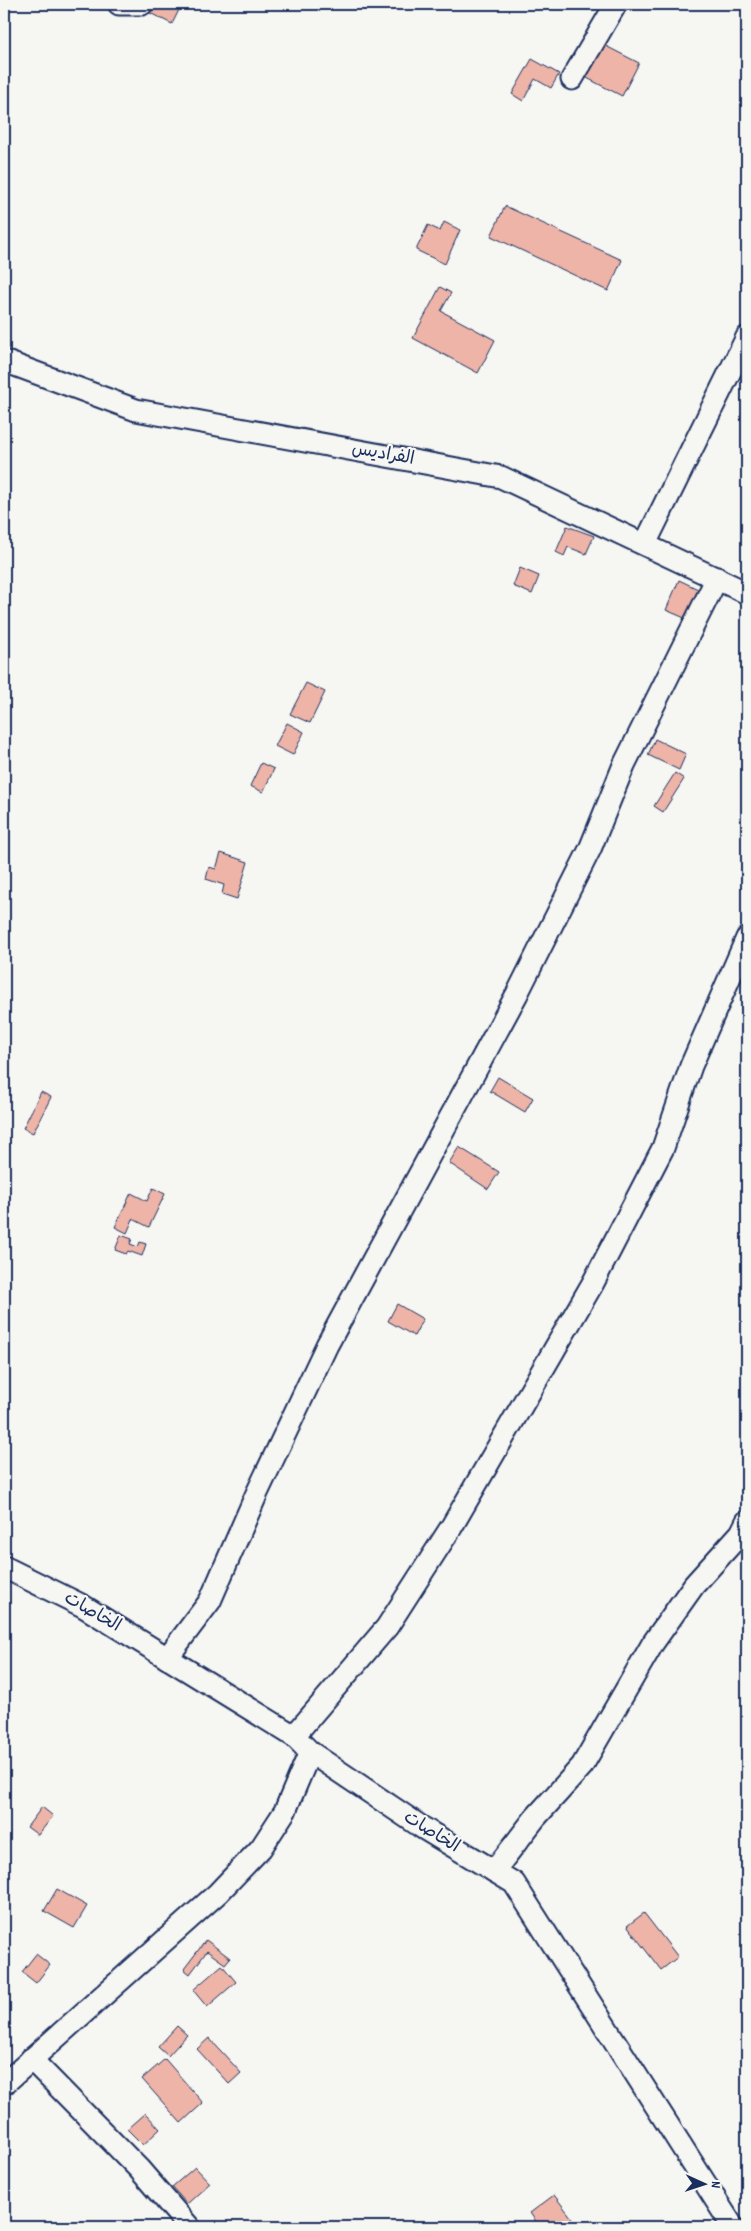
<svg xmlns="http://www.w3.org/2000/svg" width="751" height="2231" viewBox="0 0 751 2231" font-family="Dekko,'Playpen Sans Arabic',sans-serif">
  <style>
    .building { fill: #eeb4a8; stroke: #1b2f5e }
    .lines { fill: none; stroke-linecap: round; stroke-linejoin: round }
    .minor-casing { stroke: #1b2f5e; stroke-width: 25 }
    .minor { stroke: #f6f6f2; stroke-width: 21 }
    .labels { text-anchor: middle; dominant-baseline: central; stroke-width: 4.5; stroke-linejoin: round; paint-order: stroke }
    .street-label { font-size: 18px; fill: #1b2f5e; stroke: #f6f6f2 }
  </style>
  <rect width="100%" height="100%" fill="#f6f6f2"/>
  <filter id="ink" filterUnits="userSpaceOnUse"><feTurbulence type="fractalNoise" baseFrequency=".02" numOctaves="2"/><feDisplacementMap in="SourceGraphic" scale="10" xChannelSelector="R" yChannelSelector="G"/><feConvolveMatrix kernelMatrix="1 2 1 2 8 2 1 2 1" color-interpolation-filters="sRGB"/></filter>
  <g filter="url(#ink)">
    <!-- building -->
    <g class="building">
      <path d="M151,4H182L172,24L148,12Z"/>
      <path d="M600,43L639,63L622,96L583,76Z"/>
      <path d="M532,59L559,74L551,88L535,79L523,101L512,94Z"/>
      <path d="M505,206L622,260L608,291L491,236Z"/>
      <path d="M444,222L460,230L445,264L416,250L428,225L440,231Z"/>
      <path d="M440,287L451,293L441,311L495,340L478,373L413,338Z"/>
      <path d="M567,526L594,536L586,554L568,547L564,556L556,552Z"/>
      <path d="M520,568L539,576L532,594L513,586Z"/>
      <path d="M679,580L700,590L687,619L666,610Z"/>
      <path d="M306,683L325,692L310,723L290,714Z"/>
      <path d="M287,723L304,732L293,755L275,746Z"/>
      <path d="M655,739L686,754L679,770L648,755Z"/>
      <path d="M261,763L274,769L263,792L250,786Z"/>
      <path d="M675,773L684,779L663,812L654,806Z"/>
      <path d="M221,853L248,862L237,899L222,894L224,885L206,879L209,867L216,869Z"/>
      <path d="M498,1077L533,1098L525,1112L490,1091Z"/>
      <path d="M41,1092L51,1097L33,1133L23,1128Z"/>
      <path d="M459,1147L499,1172L488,1189L449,1163Z"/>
      <path d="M153,1188L165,1194L149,1227L133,1219L127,1233L115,1227L131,1193L147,1201Z"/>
      <path d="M121,1235L132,1239L130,1244L138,1247L140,1242L146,1244L142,1256L128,1251L126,1254L115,1250Z"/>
      <path d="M397,1304L423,1319L414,1336L388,1321Z"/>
      <path d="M42,1807L53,1816L38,1835L27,1827Z"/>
      <path d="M57,1889L87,1906L74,1928L44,1911Z"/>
      <path d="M644,1913L678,1957L661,1970L627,1926Z"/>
      <path d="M206,1940L230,1958L225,1964L207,1951L190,1974L184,1969Z"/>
      <path d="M36,1954L50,1965L36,1983L22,1972Z"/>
      <path d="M222,1965L236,1982L207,2007L193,1990Z"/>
      <path d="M177,2026L187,2035L168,2056L158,2047Z"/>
      <path d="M209,2038L241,2073L229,2084L197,2049Z"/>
      <path d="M165,2059L203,2103L181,2123L142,2079Z"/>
      <path d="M145,2113L160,2129L143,2145L127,2129Z"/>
      <path d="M195,2167L210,2183L187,2204L172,2187Z"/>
      <path d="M554,2195L579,2227H540L530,2213Z"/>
    </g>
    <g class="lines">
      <defs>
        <g id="minor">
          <path d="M119,4H142"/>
          <path d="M572,79L616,4"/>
          <path d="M4,361L136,410L501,477L747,593"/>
          <path d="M645,544L747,337"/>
          <path d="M4,1567L83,1606L294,1736L310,1752L423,1828L514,1883L733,2227"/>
          <path d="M167,1658L210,1601L257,1493L327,1345L517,994L590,849L624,765L717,578"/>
          <path d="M294,1736L387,1627L452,1526L593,1283L663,1148L691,1066L747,938"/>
          <path d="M494,1871L535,1818L582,1766L653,1643L694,1585L741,1533L747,1521"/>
          <path d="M31,2059L139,2169L189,2227"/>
          <path d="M4,2084L218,1893L261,1848L285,1811L310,1752"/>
        </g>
      </defs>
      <!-- minor casing -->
      <use href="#minor" class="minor-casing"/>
      <!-- minor -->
      <use href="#minor" class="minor"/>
    </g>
  </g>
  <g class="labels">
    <!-- street labels -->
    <g class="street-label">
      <text transform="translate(383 455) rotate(10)">الفراديس</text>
      <text transform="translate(92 1613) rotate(30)">الخاصات</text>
      <text transform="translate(431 1833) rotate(32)">الخاصات</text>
    </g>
  </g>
  <!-- margin -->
  <rect width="751" height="2231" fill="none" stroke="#f6f6f2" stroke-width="20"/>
  <rect x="10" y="10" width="731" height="2211" fill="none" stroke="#1b2f5e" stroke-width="2" filter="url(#ink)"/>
  <!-- north arrow -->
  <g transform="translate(704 2184) rotate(93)" stroke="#f6f6f2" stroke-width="4" paint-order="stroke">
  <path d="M0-4L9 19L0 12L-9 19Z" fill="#1b2f5e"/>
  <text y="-8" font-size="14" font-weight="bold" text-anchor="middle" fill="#1b2f5e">N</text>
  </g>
</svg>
